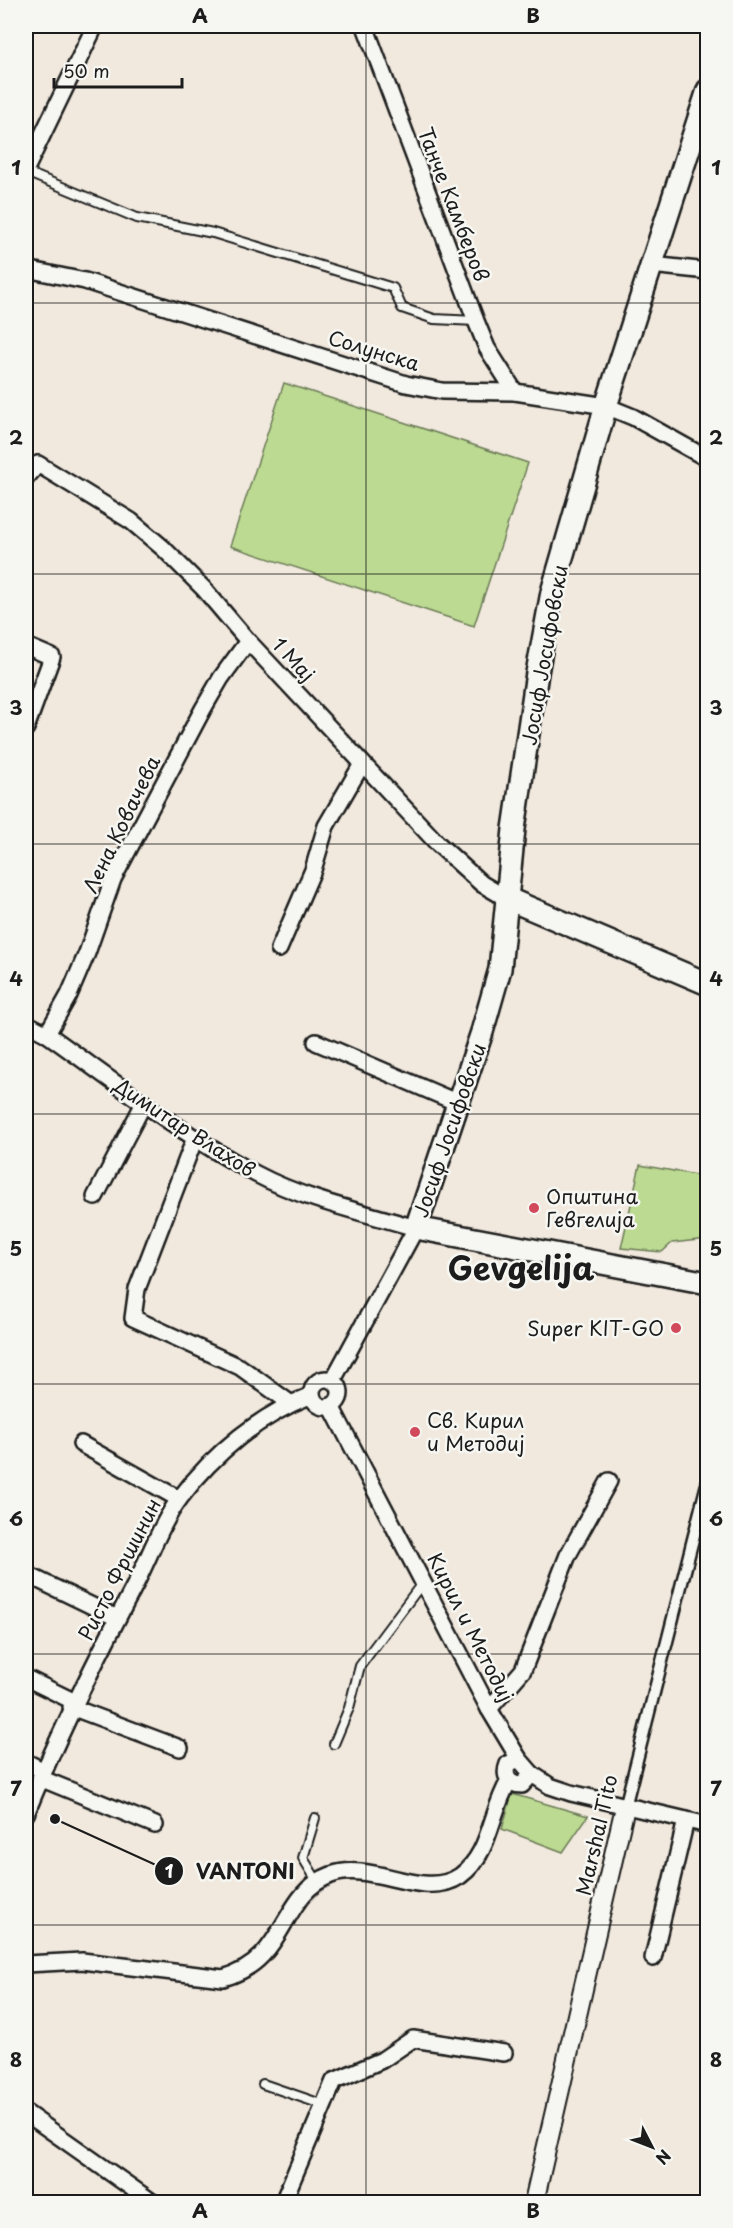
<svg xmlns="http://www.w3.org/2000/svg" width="733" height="2228" viewBox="0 0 733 2228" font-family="'Playpen Sans',sans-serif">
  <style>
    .green { fill: #bcda92; stroke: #6c7b57; stroke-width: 1.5 }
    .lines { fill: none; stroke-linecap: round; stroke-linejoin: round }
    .service-casing { stroke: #1c1c1c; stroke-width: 12 }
    .pedestrian-casing { stroke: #1c1c1c; stroke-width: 15 }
    .minor-casing { stroke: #1c1c1c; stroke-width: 20 }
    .tertiary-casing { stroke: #1c1c1c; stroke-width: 22 }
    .secondary-casing { stroke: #1c1c1c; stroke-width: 26 }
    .service { stroke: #f6f6f2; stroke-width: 8 }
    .pedestrian { stroke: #f6f6f2; stroke-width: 10 }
    .minor { stroke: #f6f6f2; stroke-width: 15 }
    .tertiary { stroke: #f6f6f2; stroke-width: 18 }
    .secondary { stroke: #f6f6f2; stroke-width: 21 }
    .grid { fill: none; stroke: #1c1c1c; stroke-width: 1.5; stroke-opacity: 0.55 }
    .poi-dot { fill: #d1495b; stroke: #f6f6f2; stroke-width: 2 }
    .labels { text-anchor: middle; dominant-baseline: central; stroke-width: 5; stroke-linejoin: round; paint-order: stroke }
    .street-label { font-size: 20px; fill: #1c1c1c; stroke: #f6f6f2 }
    .poi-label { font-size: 20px; fill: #1c1c1c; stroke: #f6f6f2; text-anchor: start }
    .town-label { font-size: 32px; font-weight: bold; fill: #1c1c1c; stroke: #f6f6f2 }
    .leader { fill: none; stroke: #1c1c1c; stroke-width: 2 }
    .callout-dot { fill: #1c1c1c; stroke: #f6f6f2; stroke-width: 2 }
    .mark-label { font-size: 18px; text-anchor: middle; font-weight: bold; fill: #fff }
    .callout-label { font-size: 21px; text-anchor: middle; font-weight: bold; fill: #1c1c1c; stroke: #f6f6f2; stroke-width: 5; stroke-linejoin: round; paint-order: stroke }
    .neatline { fill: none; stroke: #1c1c1c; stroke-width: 2 }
    .grid-label { font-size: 20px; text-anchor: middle; font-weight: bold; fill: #1c1c1c }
  </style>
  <rect width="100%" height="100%" fill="#f1e9de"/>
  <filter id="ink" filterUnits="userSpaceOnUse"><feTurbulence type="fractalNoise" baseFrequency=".0167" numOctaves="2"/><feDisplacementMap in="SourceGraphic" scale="12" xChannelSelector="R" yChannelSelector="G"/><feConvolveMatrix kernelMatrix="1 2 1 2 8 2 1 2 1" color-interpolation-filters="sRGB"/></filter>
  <g filter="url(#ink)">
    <!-- green -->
    <g class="green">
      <path d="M284,383L528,463L474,626L230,546Z"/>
      <path d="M640,1165L707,1177V1239L672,1243L662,1252L621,1248Z"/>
      <path d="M512,1794L588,1816L563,1852L502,1829Z"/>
    </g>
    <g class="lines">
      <defs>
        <g id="service">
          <path d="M26,172L137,218L213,233L393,288L402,308L434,319L476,321"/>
          <path d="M334,1744L349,1708L360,1666L423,1582"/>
          <path d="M315,1818L303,1858L317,1881"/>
          <path d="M263,2084L324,2105"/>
        </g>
        <path id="pedestrian" d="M625,1807L708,1480"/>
        <g id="minor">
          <path d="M365,26L476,321L487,348L515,392"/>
          <path d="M26,169L95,26"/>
          <path d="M651,265L708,271"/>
          <path d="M26,269L85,281L406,384L442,391L515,392L606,406L633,417L708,459"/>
          <path d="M26,478L38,464L131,521L163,548L204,589L248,641L438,844L482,884L506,898"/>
          <path d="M26,646L52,657L26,728"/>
          <path d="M279,949L313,870L326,826L362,764"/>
          <path d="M26,1023L47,1034C115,1082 182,1135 256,1174C305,1200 362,1212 416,1228L333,1380"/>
          <path d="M47,1034L69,995L87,953L113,879L203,709L221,678L248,641"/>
          <path d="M316,1042L458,1103"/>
          <path d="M195,1138L137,1289L133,1318L240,1367L290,1403"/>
          <path d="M95,1197L144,1103"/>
          <circle cx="326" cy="1393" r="14"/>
          <path d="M331,1406L489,1709L519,1759L532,1774L550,1786L571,1793L708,1825"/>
          <path d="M81,1444L179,1499"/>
          <path d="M26,1574L117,1618"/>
          <path d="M26,1678L75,1702"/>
          <path d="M71,1707L180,1748"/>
          <path d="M489,1709L523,1670L568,1555L609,1481"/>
          <path d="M519,1759L508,1764C503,1776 509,1785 522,1785L532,1774"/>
          <path d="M26,1762L44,1771"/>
          <path d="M40,1778L155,1825"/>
          <path d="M26,1814C58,1735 96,1659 136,1583C150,1555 162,1522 180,1498C214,1453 260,1415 312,1395"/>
          <path d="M653,1958L686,1820"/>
          <path d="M26,1964L82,1961L223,1978C289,1960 279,1894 331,1875C372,1860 423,1901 460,1876C491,1854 490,1812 509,1781"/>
          <path d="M26,2113L152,2202"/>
          <path d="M283,2202L334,2081L382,2060L413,2039L504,2053"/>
        </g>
        <path id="tertiary" d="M534,2202L625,1807"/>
        <g id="secondary">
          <path d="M708,90L606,406L552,592L537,673L514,829L500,969L482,1032L416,1228L708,1283"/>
          <path d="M506,898L708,984"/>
        </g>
      </defs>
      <!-- service casing -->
      <use href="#service" class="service-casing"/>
      <!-- pedestrian casing -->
      <use href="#pedestrian" class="pedestrian-casing"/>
      <!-- minor casing -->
      <use href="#minor" class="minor-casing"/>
      <!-- tertiary casing -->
      <use href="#tertiary" class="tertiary-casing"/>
      <!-- secondary casing -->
      <use href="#secondary" class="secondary-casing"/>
      <!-- service -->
      <use href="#service" class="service"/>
      <!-- pedestrian -->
      <use href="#pedestrian" class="pedestrian"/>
      <!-- minor -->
      <use href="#minor" class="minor"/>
      <!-- tertiary -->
      <use href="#tertiary" class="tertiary"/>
      <!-- secondary -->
      <use href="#secondary" class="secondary"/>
    </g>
  </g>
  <!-- grid -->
  <path class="grid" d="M366,26V2202M26,303H708M26,574H708M26,844H708M26,1114H708M26,1384H708M26,1654H708M26,1925H708"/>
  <!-- markers -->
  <g class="poi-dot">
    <circle cx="534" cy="1208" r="6"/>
    <circle cx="676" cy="1328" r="6"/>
    <circle cx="415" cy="1432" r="6"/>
  </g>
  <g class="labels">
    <!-- street labels -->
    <g class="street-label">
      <text transform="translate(454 204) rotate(69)">Танче Камберов</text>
      <text transform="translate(374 350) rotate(17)">Солунска</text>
      <text transform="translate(544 655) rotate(-80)">Јосиф Јосифовски</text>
      <text transform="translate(294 659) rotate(47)">1 Мај</text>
      <text transform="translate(121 824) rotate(-64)">Лена Ковачева</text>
      <text transform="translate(185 1127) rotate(33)">Димитар Влахов</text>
      <text transform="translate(449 1130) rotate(-71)">Јосиф Јосифовски</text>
      <text transform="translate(119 1569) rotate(-63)">Ристо Фршинин</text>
      <text transform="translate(471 1627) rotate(63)">Кирил и Методиј</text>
      <text transform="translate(596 1835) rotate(-77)">Marshal Tito</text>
    </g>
    <!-- poi labels -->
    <g class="poi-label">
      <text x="546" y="1196">Општина<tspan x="546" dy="23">Гевгелија</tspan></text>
      <text x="664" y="1328" text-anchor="end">Super KIT-GO</text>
      <text x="427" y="1420">Св. Кирил<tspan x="427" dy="23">и Методиј</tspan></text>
    </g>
    <!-- town labels -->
    <g class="town-label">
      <text x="521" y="1267">Gevgelija</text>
    </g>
  </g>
  <!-- callouts -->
  <path class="leader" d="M55 1819L169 1871"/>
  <g class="callout-dot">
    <circle cx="55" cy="1819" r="6"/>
    <circle cx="169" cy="1871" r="15"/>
  </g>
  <g class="mark-label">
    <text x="169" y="1878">1</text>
  </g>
  <g class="callout-label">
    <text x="245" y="1879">VANTONI</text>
  </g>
  <!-- margin -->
  <rect width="733" height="2228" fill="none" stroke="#f6f6f2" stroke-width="66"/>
  <!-- north arrow -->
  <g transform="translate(652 2147) rotate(132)" stroke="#f6f6f2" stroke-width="4.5" paint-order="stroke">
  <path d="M0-4.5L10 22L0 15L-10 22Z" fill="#1c1c1c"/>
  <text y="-9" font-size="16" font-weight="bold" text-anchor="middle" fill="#1c1c1c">N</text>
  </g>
  <!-- scale -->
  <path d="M54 78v9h128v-9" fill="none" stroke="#1c1c1c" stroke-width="3"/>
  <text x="63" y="78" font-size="18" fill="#1c1c1c" stroke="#f6f6f2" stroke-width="4.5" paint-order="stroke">50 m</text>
  <rect x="33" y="33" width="667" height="2162" class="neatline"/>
  <g class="grid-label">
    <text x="200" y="23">A</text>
    <text x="533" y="23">B</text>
    <text x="16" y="175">1</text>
    <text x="716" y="175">1</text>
    <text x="16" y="445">2</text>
    <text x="716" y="445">2</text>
    <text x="16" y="715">3</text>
    <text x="716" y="715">3</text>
    <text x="16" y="986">4</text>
    <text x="716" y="986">4</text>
    <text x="16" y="1256">5</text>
    <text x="716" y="1256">5</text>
    <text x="16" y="1526">6</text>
    <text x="716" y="1526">6</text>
    <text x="16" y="1796">7</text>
    <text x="716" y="1796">7</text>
    <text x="16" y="2067">8</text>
    <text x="716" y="2067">8</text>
    <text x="200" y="2218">A</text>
    <text x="533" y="2218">B</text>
  </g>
</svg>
